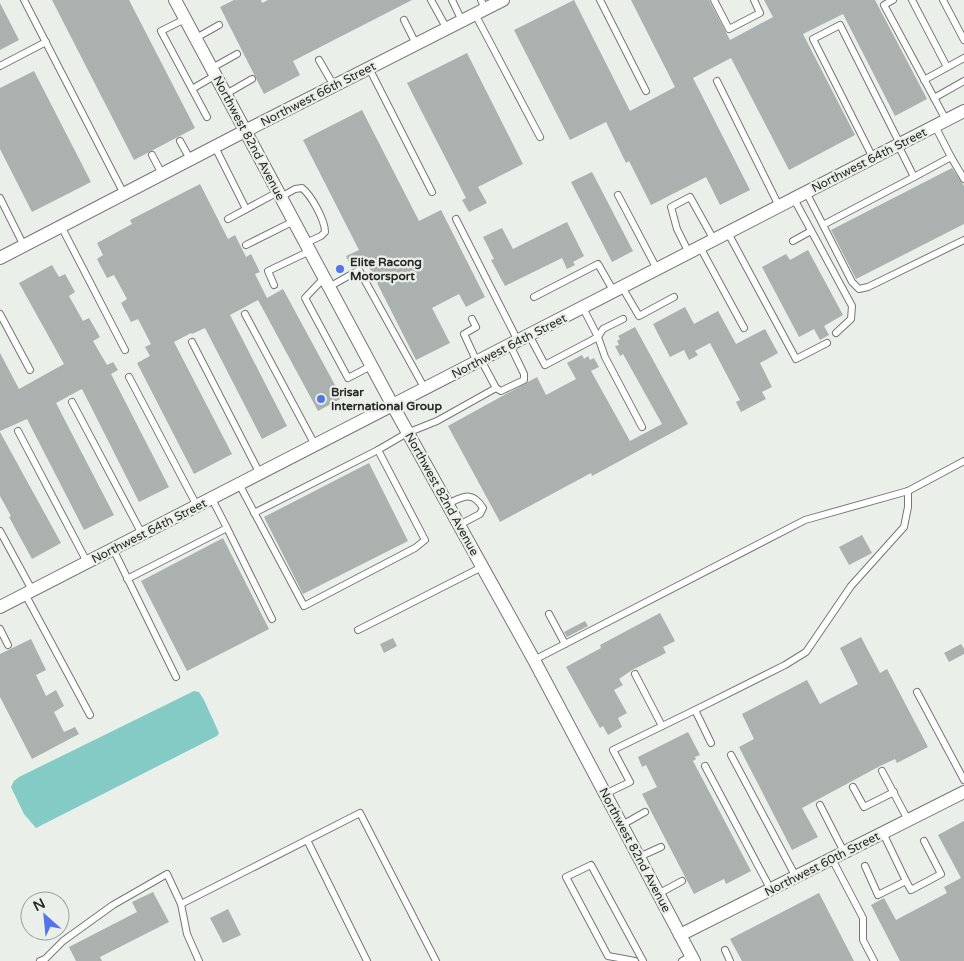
<svg xmlns="http://www.w3.org/2000/svg" width="964" height="961" viewBox="0 0 964 961" font-family="'Varela Round',sans-serif">
  <style>
    .water { fill: #84cac5 }
    .building { fill: #aab1ae }
    .lines { fill: none; stroke-linecap: round; stroke-linejoin: round }
    .service-casing { stroke: #747873; stroke-width: 8 }
    .minor-casing { stroke: #747873; stroke-width: 14 }
    .service { stroke: #fff; stroke-width: 6 }
    .minor { stroke: #fff; stroke-width: 12 }
    .poi-dot { fill: #5574e9; stroke: #eaefe9; stroke-width: 2 }
    .labels { text-anchor: middle; dominant-baseline: central; stroke-width: 4.5; stroke-linejoin: round; paint-order: stroke }
    .street-label { font-size: 12px; fill: #282927; stroke: #eaefe9 }
    .poi-label { font-size: 12px; font-weight: bold; fill: #282927; stroke: #eaefe9; text-anchor: start }
  </style>
  <rect width="100%" height="100%" fill="#eaefe9"/>
  <!-- water -->
  <path class="water" d="M194,691L199,692L204,700L219,733L217,736L38,827L36,828L24,814L11,787L14,781L19,777Z"/>
  <!-- building -->
  <g class="building">
    <path d="M52,0H129L195,128L134,160Z"/>
    <path d="M234,0H261L262,3L268,0H412L293,61L300,75L264,94L220,7Z"/>
    <path d="M574,0L630,111L675,87L631,0H709L730,40L773,17L764,0H875L927,99L895,116L843,14L803,34L855,135L789,170L731,58L693,78L750,190L720,205L706,177L651,205L629,161L626,163L606,122L570,140L514,30Z"/>
    <path d="M0,3L19,40L0,50Z"/>
    <path d="M467,53L523,164L478,187L487,203L469,212L462,200L466,198L407,83Z"/>
    <path d="M34,71L91,182L32,212L0,149V88Z"/>
    <path d="M362,110L419,221L441,210L485,297L466,307L459,294L432,308L450,343L416,360L365,259L351,266L346,256L359,250L303,140Z"/>
    <path d="M952,168L964,186V224L856,279L831,230Z"/>
    <path d="M592,172L633,251L612,262L571,182Z"/>
    <path d="M200,184L228,239L235,235L246,257L251,254L260,272L255,274L267,298L283,289L342,398L318,411L258,300L230,315L287,426L262,439L205,328L192,334L191,333L174,342L232,454L194,474L137,363L150,356L145,347L151,344L138,319L131,322L121,303L127,299L114,275L107,278L97,259L103,255L97,243L132,224L130,220Z"/>
    <path d="M567,222L584,256L573,262L575,265L567,269L562,258L505,286L491,260L494,259L483,237L502,228L513,249Z"/>
    <path d="M808,250L843,315L824,326L829,335L820,340L814,329L799,337L762,267L786,254L790,260Z"/>
    <path d="M52,265L59,277L65,274L75,292L69,296L83,321L89,318L100,337L93,341L107,365L113,362L118,370L111,374L169,487L139,502L82,389L78,391L56,403L114,515L84,530L27,419L0,431V353L19,389L64,364L19,283Z"/>
    <path d="M685,307L694,324L718,311L736,344L765,329L778,353L760,363L772,387L762,392L766,399L741,412L736,402L740,400L710,343L695,351L698,355L689,360L684,350L670,357L653,324Z"/>
    <path d="M635,327L688,424L592,476L591,473L500,522L448,426L537,377L546,395L576,379L567,363L582,355L584,359L588,356L590,360L594,358L599,367L591,371L630,441L662,424L623,354L620,356L615,346L619,345L617,341L620,339L618,336Z"/>
    <path d="M0,432L61,543L32,559L9,517L11,516L0,496Z"/>
    <path d="M369,463L408,541L303,594L264,517Z"/>
    <path d="M862,535L872,553L849,565L839,547Z"/>
    <path d="M223,538L269,629L187,671L141,581Z"/>
    <path d="M660,613L675,641L663,647L666,653L632,670L619,679L623,685L614,690L627,713L618,718L622,727L608,735L603,726L600,728L566,667L601,648L600,645Z"/>
    <path d="M585,621L588,626L567,637L564,632Z"/>
    <path d="M861,637L880,673L887,669L928,747L897,763L895,759L880,766L802,808L818,837L792,850L739,747L754,739L742,714L807,680L820,704L858,684L840,648Z"/>
    <path d="M393,638L397,646L384,653L380,644Z"/>
    <path d="M31,639L46,670L36,675L46,696L56,690L64,706L54,712L64,732L75,727L79,734L32,759L0,697V654Z"/>
    <path d="M961,644L964,649V654L949,662L944,653Z"/>
    <path d="M688,732L700,755L695,757L696,759L693,761L751,871L726,884L724,879L694,894L642,794L657,787L646,765L642,767L638,757Z"/>
    <path d="M964,821V961H900L871,905L884,898L896,920L947,893L944,887L961,878L938,835Z"/>
    <path d="M153,892L169,922L100,957L102,961H76L69,947L137,912L132,902Z"/>
    <path d="M819,893L854,961H742L730,939Z"/>
    <path d="M228,909L241,935L223,943L210,918Z"/>
  </g>
  <g class="lines">
    <defs>
      <g id="service">
        <path d="M24,0L124,194"/>
        <path d="M431,0L447,29"/>
        <path d="M452,0L462,21"/>
        <path d="M481,0L485,9"/>
        <path d="M600,0L646,91"/>
        <path d="M714,0L729,29L760,13L754,0"/>
        <path d="M893,0L884,5L946,120"/>
        <path d="M912,0L947,67"/>
        <path d="M943,0L964,40"/>
        <path d="M475,14L540,137"/>
        <path d="M185,19L161,31L207,117"/>
        <path d="M404,20L416,44"/>
        <path d="M196,38L219,25"/>
        <path d="M319,60L334,86"/>
        <path d="M0,66L46,42"/>
        <path d="M212,68L237,54"/>
        <path d="M369,68L432,192"/>
        <path d="M924,80L964,58"/>
        <path d="M717,81L779,206"/>
        <path d="M192,89L216,75"/>
        <path d="M226,94L252,79"/>
        <path d="M934,98L964,81"/>
        <path d="M180,141L190,159"/>
        <path d="M215,147L246,209"/>
        <path d="M152,155L162,174"/>
        <path d="M951,157L964,179"/>
        <path d="M873,158L813,39L840,25L900,144"/>
        <path d="M914,177L951,157L935,126"/>
        <path d="M806,192L823,225L914,177L898,145"/>
        <path d="M618,195L657,269"/>
        <path d="M281,197L295,189L302,188C311,195 325,220 325,232L321,236L306,243"/>
        <path d="M0,198L24,246"/>
        <path d="M794,199L852,306L851,319L836,333"/>
        <path d="M228,219L278,192"/>
        <path d="M456,219L518,341"/>
        <path d="M823,225L852,282L859,289L868,287L964,240"/>
        <path d="M61,226L125,350"/>
        <path d="M728,233L796,359L827,343"/>
        <path d="M793,241L811,231"/>
        <path d="M246,245L294,221"/>
        <path d="M700,247L744,328"/>
        <path d="M689,253L677,229L671,207L690,197L714,240"/>
        <path d="M324,278L305,298L348,378L371,366"/>
        <path d="M274,285L268,271L310,251"/>
        <path d="M329,287L359,270L425,389"/>
        <path d="M622,287L639,316L674,297"/>
        <path d="M534,297L598,264L614,292"/>
        <path d="M0,314L30,370"/>
        <path d="M245,314L315,445"/>
        <path d="M472,319L476,327L464,334L477,362"/>
        <path d="M623,319L603,329L598,337L605,357L642,427"/>
        <path d="M529,335L545,365L598,337L583,308"/>
        <path d="M192,342L260,474"/>
        <path d="M129,377L197,506"/>
        <path d="M496,388L501,391L524,380V374L510,345"/>
        <path d="M72,402L142,534"/>
        <path d="M18,431L87,562"/>
        <path d="M239,484L304,606L415,548L425,540L378,450L407,433L437,421L496,388L481,360"/>
        <path d="M447,504C463,497 472,490 483,508L480,514L459,525"/>
        <path d="M254,513L378,450"/>
        <path d="M227,528L272,619"/>
        <path d="M0,531L32,590"/>
        <path d="M113,549L176,677"/>
        <path d="M127,579L227,528L212,499"/>
        <path d="M25,594L90,715"/>
        <path d="M549,614L565,644"/>
        <path d="M0,629L8,645"/>
        <path d="M358,630L482,567"/>
        <path d="M534,660L805,520L908,491L964,461"/>
        <path d="M635,674L662,726"/>
        <path d="M917,692L964,780"/>
        <path d="M695,710L785,665L806,652L851,586L904,527L908,507V491"/>
        <path d="M731,755L796,877"/>
        <path d="M705,766L771,890"/>
        <path d="M882,771L908,820"/>
        <path d="M853,787L864,807L894,792"/>
        <path d="M605,794L630,782L613,750L695,710L711,743"/>
        <path d="M820,805L844,852"/>
        <path d="M622,825L645,812"/>
        <path d="M307,840L367,961"/>
        <path d="M639,857L661,847"/>
        <path d="M832,859L863,918V940L874,961"/>
        <path d="M865,866L878,895L906,881L883,833"/>
        <path d="M906,881L911,890L941,874L924,841"/>
        <path d="M658,894L682,881"/>
        <path d="M181,904L360,813L436,961"/>
        <path d="M725,950L730,961"/>
        <path d="M40,961L45,959L63,941L113,905L167,874L181,904L187,934L199,961"/>
        <path d="M635,961L608,956L566,877L591,865L643,961"/>
        <path d="M682,961L691,956"/>
      </g>
      <g id="minor">
        <path d="M175,0L393,406L534,660L694,961"/>
        <path d="M0,258L245,131L503,0"/>
        <path d="M0,607L964,111"/>
        <path d="M680,935L964,792"/>
      </g>
    </defs>
    <!-- service casing -->
    <use href="#service" class="service-casing"/>
    <!-- minor casing -->
    <use href="#minor" class="minor-casing"/>
    <!-- service -->
    <use href="#service" class="service"/>
    <!-- minor -->
    <use href="#minor" class="minor"/>
  </g>
  <!-- markers -->
  <g class="poi-dot">
    <circle cx="340" cy="269" r="5"/>
    <circle cx="321" cy="399" r="5"/>
  </g>
  <g class="labels">
    <!-- street labels -->
    <g class="street-label">
      <text transform="translate(318 94) rotate(-27)">Northwest 66th Street</text>
      <text transform="translate(249 138) rotate(62)">Northwest 82nd Avenue</text>
      <text transform="translate(869 160) rotate(-27)">Northwest 64th Street</text>
      <text transform="translate(509 346) rotate(-27)">Northwest 64th Street</text>
      <text transform="translate(442 494) rotate(61)">Northwest 82nd Avenue</text>
      <text transform="translate(149 531) rotate(-27)">Northwest 64th Street</text>
      <text transform="translate(635 850) rotate(62)">Northwest 82nd Avenue</text>
      <text transform="translate(822 864) rotate(-27)">Northwest 60th Street</text>
    </g>
    <!-- poi labels -->
    <g class="poi-label">
      <text x="350" y="262">Elite Racong<tspan x="350" dy="14">Motorsport</tspan></text>
      <text x="331" y="392">Brisar<tspan x="331" dy="14">International Group</tspan></text>
    </g>
  </g>
  <!-- north arrow -->
  <g transform="translate(45 916) rotate(333)"><circle r="24" fill="#eaefe9" stroke="#9ca09b"/>
  <path d="M0-4L9 19L0 12L-9 19Z" fill="#5574e9"/>
  <text y="-8" font-size="14" font-weight="bold" text-anchor="middle" fill="#282927">N</text>
  </g>
</svg>
